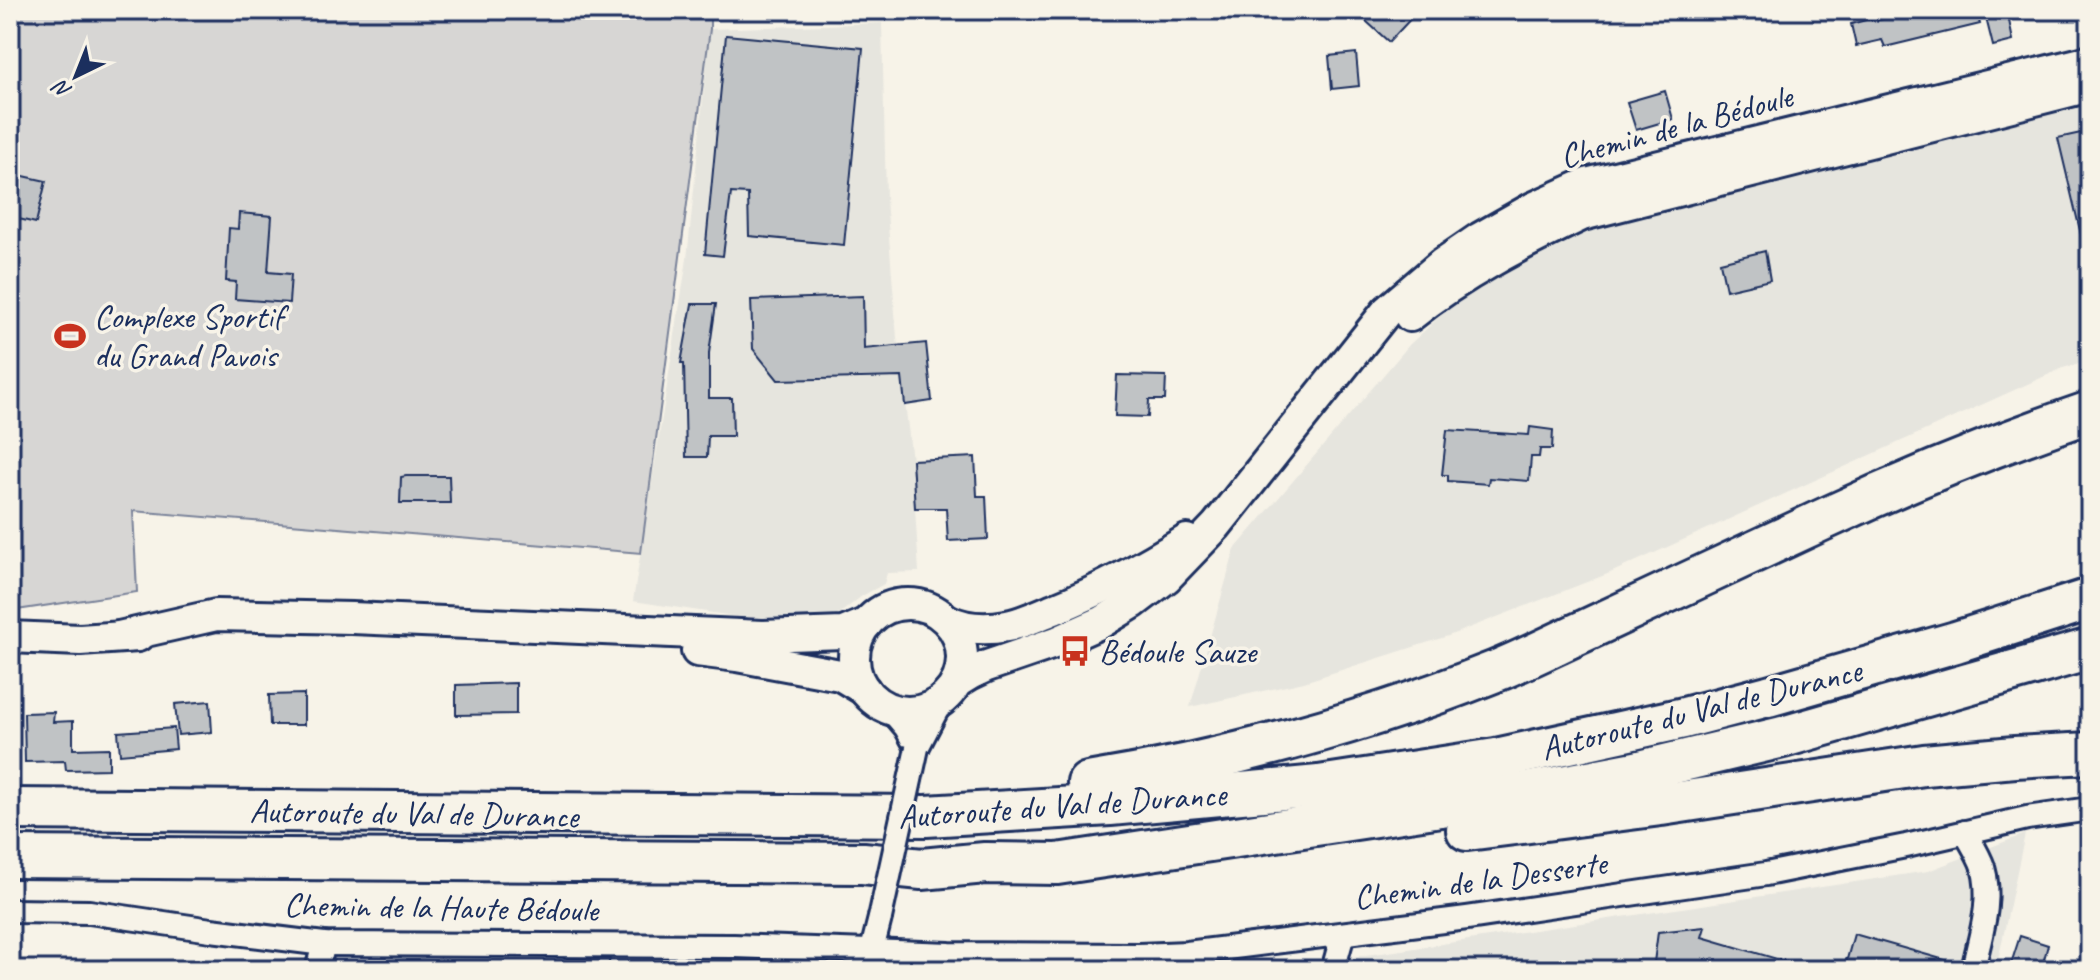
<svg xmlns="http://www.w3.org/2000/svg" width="2100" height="980" viewBox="0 0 2100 980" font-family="Caveat,sans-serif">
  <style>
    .built { fill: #e6e5de }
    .green { fill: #d7d6d4; stroke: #798299; stroke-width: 2 }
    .building { fill: #c0c3c5; stroke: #1b2f5e; stroke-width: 2 }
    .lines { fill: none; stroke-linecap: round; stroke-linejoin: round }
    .street-casing { stroke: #1b2f5e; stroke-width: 28 }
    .secondary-casing { stroke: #1b2f5e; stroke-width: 36 }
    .highway-casing { stroke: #1b2f5e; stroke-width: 46 }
    .street { stroke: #f7f3e8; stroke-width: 22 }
    .secondary { stroke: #f7f3e8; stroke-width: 30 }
    .highway { stroke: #f7f3e8; stroke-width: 40 }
    .street-bridge-casing { stroke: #1b2f5e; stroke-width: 28; stroke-linecap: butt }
    .street-bridge { stroke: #f7f3e8; stroke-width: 22 }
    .labels { text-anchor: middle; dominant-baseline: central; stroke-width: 7; stroke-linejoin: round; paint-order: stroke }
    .street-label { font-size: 34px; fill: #1b2f5e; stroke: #f7f3e8 }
    .poi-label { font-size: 34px; fill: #1b2f5e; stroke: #f7f3e8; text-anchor: start }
  </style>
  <rect width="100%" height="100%" fill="#f7f3e8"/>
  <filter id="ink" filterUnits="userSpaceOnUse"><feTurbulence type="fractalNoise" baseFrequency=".0125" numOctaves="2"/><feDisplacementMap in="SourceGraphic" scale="16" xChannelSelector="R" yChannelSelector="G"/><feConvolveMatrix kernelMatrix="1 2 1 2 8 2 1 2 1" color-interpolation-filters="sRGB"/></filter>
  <g filter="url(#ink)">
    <!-- built -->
    <g class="built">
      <path d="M882,23L886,199L897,338L912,460L919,572L887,573L884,584L862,596L834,618L740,617L633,601L687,259L710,29Z"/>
      <path d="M2090,102V360L2063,368L1610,573L1448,636L1304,682L1190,707L1235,549L1410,344L1463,295L1530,255L1602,221Z"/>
      <path d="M2025,834L1996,970H1238L1382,953L1928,871Z"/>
    </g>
    <!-- green -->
    <path class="green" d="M10,10H710V29L641,553L133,511L137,592L10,611Z"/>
    <!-- building -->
    <g class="building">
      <path d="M1354,10H1392L1416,13L1389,42Z"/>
      <path d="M1958,10H1976L1980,24L1885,47L1882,40L1856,46L1851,24L1877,17L1878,20L1921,11L1923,18Z"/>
      <path d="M1984,10H2007L2013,41L1993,46Z"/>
      <path d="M726,35L863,48L844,245L749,236L748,194L731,193L723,256L705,254Z"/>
      <path d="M1356,53L1359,86L1332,89L1329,56Z"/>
      <path d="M1665,91L1673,119L1636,130L1627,102Z"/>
      <path d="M2090,131V238L2082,239L2058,138Z"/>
      <path d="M10,173L46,181L36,223L10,217Z"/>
      <path d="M239,213L272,216L268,272L291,274L289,303L235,299L236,282L226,281L229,228L238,229Z"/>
      <path d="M1765,251L1770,280L1726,290L1720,262Z"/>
      <path d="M863,296L864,349L926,343L932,401L905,405L902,377L778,380L753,349L751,300Z"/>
      <path d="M692,304H716L709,353V398H732L733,436H708L707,457H686L684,363H681Z"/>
      <path d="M1117,375L1166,376L1165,400H1149L1148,417L1115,416Z"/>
      <path d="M1530,427L1553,430L1552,449H1540L1539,457H1531L1529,481L1489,478L1488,484L1448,481V475H1442L1447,430L1529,435Z"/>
      <path d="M975,457L977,496H986L988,539L948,541L946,508H915L912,460Z"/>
      <path d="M406,476H449L450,503H400L401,477Z"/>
      <path d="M516,683V714L456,715V685Z"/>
      <path d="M304,694V725H270L269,695Z"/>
      <path d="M210,701L212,732L178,735L175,704Z"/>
      <path d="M54,712L53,722L73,721V749L109,748V769L66,770L65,761L25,762L24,713Z"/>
      <path d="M174,728L176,749L120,754L118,732Z"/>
      <path d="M1705,927L1702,937L1794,964L1793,970H1653L1658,932Z"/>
      <path d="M1854,934L1959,964L1958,970H1844Z"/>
      <path d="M2020,936L2048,945L2041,970H2009Z"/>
      <path d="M567,959H610L606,970H563Z"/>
    </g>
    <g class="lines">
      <defs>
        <g id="street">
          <path d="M889,708L906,728L917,748"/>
          <path d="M917,748L942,700"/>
          <path d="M1965,832C1971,843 1979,855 1983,867C1993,901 1980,936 1973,970"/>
          <path d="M10,911L89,912L211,930L324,944L734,946L950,954L1139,955L1187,953L1467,918L1766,874L1906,846L2027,818L2090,809"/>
          <path d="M317,970L324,944"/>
          <path d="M867,970L880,918"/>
          <path d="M1333,970L1343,934"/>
        </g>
        <g id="secondary">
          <path d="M1410,316C1462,274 1521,244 1582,215L2090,86"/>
          <circle cx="908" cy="658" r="54"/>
          <path d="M947,620C965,629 986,630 1007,626C1023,623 1039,615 1054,609C1101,590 1144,567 1187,540"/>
          <path d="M10,637L80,640L138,636"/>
          <path d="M119,637L216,615L352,618L763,636L843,633L867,623"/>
          <path d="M697,651L737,656L840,675L865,690"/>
          <path d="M957,682L970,674L987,666L1057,642L1102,622L1133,603L1166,578L1216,526L1387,311L1442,264L1480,238L1533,208L1586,184L2090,61"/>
        </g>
        <g id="highway">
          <path d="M1088,783C1229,760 1363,724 1496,671C1526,659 1555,644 1584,631C1663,595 1741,557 1820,521C1908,480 1999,443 2090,412"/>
          <path d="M10,809L926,816L1110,805L1319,786L1496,759L1684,718L1768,696L1956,642L2090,599"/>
          <path d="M1467,830L1661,805L1924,765L2015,757L2090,753"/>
          <path d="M10,857L863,863L922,869L985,863L1057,864L1514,795L1636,772L1783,737L2090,649"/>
        </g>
      </defs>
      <!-- street casing -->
      <use href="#street" class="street-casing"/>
      <!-- secondary casing -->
      <use href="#secondary" class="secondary-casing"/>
      <!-- highway casing -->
      <use href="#highway" class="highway-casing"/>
      <!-- street -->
      <use href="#street" class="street"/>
      <!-- secondary -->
      <use href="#secondary" class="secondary"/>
      <!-- highway -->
      <use href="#highway" class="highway"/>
      <defs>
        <path id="street-bridge" d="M880,918L917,748"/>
      </defs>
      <!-- street-bridge casing -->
      <use href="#street-bridge" class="street-bridge-casing"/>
      <!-- street-bridge -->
      <use href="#street-bridge" class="street-bridge"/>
    </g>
  </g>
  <!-- icons -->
  <defs>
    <symbol id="stadium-bare" viewBox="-9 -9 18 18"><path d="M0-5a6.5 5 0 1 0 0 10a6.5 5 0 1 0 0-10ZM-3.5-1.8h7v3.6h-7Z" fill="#c8321e" stroke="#f7f3e8" stroke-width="2.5" paint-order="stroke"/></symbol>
    <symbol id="bus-bare" viewBox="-9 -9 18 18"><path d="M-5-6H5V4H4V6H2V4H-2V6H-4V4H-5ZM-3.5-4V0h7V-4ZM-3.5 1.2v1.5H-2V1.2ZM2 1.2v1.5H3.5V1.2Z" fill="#c8321e" stroke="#f7f3e8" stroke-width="2.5" paint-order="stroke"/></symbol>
  </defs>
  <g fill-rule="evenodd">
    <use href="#stadium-bare" x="48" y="314" width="44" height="44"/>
    <use href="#bus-bare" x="1053" y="629" width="44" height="44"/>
  </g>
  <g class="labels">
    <!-- street labels -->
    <g class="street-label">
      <text transform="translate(1676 126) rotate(-15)">Chemin de la Bédoule</text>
      <text transform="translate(1701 709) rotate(-14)">Autoroute du Val de Durance</text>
      <text transform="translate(1062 805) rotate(-4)">Autoroute du Val de Durance</text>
      <text transform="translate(414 813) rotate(1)">Autoroute du Val de Durance</text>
      <text transform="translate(1480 880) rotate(-8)">Chemin de la Desserte</text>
      <text transform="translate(441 907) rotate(1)">Chemin de la Haute Bédoule</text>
    </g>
    <!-- poi labels -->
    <g class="poi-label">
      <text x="94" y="316">Complexe Sportif<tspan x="94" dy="39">du Grand Pavois</tspan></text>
      <text x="1099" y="651">Bédoule Sauze</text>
    </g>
  </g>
  <!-- margin -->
  <rect width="2100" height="980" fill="none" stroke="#f7f3e8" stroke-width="40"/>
  <rect x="20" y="20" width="2060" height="940" fill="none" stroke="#1b2f5e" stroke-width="3" filter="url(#ink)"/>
  <!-- north arrow -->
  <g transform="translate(76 76) rotate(223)" stroke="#f7f3e8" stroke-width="6" paint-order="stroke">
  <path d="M0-6L14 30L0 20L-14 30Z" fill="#1b2f5e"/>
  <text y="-12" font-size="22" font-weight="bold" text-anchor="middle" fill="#1b2f5e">N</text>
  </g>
</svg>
